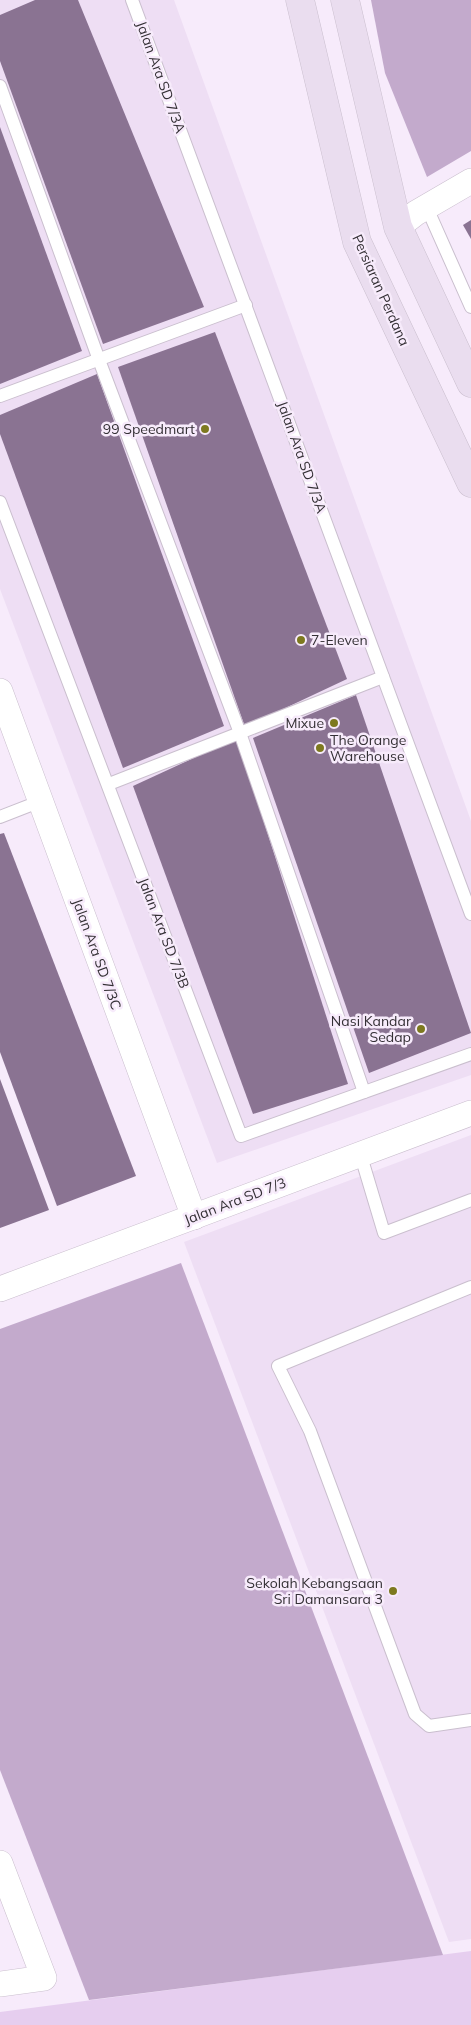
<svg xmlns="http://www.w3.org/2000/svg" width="471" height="2025" viewBox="0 0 471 2025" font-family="Mulish,sans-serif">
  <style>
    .built { fill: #eedef4 }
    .green { fill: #e6ceef }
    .forest { fill: #c3aacc }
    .building { fill: #8a7392 }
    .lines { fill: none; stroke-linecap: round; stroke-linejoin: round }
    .service-casing { stroke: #cabfce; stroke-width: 14 }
    .minor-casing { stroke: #cabfce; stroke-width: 26 }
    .secondary-casing { stroke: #cabfce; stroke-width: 29 }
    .service { stroke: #fff; stroke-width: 12 }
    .minor { stroke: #fff; stroke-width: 25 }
    .secondary { stroke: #eaddef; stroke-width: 28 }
    .poi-dot { fill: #7d791f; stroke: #f7ebfb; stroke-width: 2 }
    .labels { text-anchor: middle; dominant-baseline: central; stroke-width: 5; stroke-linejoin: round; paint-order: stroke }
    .street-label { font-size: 14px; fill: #343035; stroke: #f7ebfb }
    .poi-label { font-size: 14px; fill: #343035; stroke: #f7ebfb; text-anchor: end }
  </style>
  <rect width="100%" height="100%" fill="#f7ebfb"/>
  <!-- built -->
  <g class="built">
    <path d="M0,0H174L471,821V1075L217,1163L0,589Z"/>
    <path d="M471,1135V1939L449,1942L184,1242Z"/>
  </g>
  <!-- green -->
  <path class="green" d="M471,1951V2025H0V2012Z"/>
  <!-- forest -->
  <g class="forest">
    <path d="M371,0H471V151L427,177L385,73Z"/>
    <path d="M181,1263L443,1955L89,2000L0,1770V1329Z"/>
  </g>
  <!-- building -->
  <g class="building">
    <path d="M35,0H78L204,307L103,344L0,61V15Z"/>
    <path d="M0,127L82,351L0,384Z"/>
    <path d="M471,220V239L463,225Z"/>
    <path d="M215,332L347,679L245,727L118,367Z"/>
    <path d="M97,374L224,726L123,768L0,434V415Z"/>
    <path d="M356,695L471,1033L369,1073L253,738Z"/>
    <path d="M237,738L348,1084L253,1114L133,786Z"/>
    <path d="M4,833L136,1176L57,1206L0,1052V834Z"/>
    <path d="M0,1079L49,1210L0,1228Z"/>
  </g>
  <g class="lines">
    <defs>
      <g id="service">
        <path d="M132,0L471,914"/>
        <path d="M0,86L99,360L240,733L364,1092"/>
        <path d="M427,208L471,307"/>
        <path d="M0,396L246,305"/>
        <path d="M0,502L241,1136L471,1054"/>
        <path d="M109,784L383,677"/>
        <path d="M0,817L41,801"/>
        <path d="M360,1153L384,1233L471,1200"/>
        <path d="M471,1287L278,1366L310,1431L415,1714L429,1726L471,1720"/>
      </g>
      <g id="minor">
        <path d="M398,227L416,213L471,181"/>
        <path d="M0,691L194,1217"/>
        <path d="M0,1289L471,1113"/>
        <path d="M0,1863L44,1978L0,1984"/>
      </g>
      <g id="secondary">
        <path d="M300,0L357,242L471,483"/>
        <path d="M345,0L398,227L471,383"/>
      </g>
    </defs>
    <!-- service casing -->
    <use href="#service" class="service-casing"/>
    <!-- minor casing -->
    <use href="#minor" class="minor-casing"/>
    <!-- secondary casing -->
    <use href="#secondary" class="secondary-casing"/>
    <!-- service -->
    <use href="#service" class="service"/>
    <!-- minor -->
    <use href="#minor" class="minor"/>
    <!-- secondary -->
    <use href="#secondary" class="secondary"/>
  </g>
  <!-- markers -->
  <g class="poi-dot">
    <circle cx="205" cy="429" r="5"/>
    <circle cx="301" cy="640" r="5"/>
    <circle cx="334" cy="723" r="5"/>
    <circle cx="320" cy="748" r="5"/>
    <circle cx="421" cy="1029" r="5"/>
    <circle cx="393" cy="1591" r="5"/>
  </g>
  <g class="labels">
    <!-- street labels -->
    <g class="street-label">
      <text transform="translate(161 77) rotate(70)">Jalan Ara SD 7/3A</text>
      <text transform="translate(381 290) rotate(66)">Persiaran Perdana</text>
      <text transform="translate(302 457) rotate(70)">Jalan Ara SD 7/3A</text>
      <text transform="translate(164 933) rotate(69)">Jalan Ara SD 7/3B</text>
      <text transform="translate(97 954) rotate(70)">Jalan Ara SD 7/3C</text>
      <text transform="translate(235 1201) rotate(-21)">Jalan Ara SD 7/3</text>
    </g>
    <!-- poi labels -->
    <g class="poi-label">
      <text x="195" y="429">99 Speedmart</text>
      <text x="311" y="640" text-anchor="start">7-Eleven</text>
      <text x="324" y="723">Mixue</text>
      <text x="330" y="740" text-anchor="start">The Orange<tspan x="330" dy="16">Warehouse</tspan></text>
      <text x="411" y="1021">Nasi Kandar<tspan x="411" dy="16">Sedap</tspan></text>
      <text x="383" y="1583">Sekolah Kebangsaan<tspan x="383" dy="16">Sri Damansara 3</tspan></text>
    </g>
  </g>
</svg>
